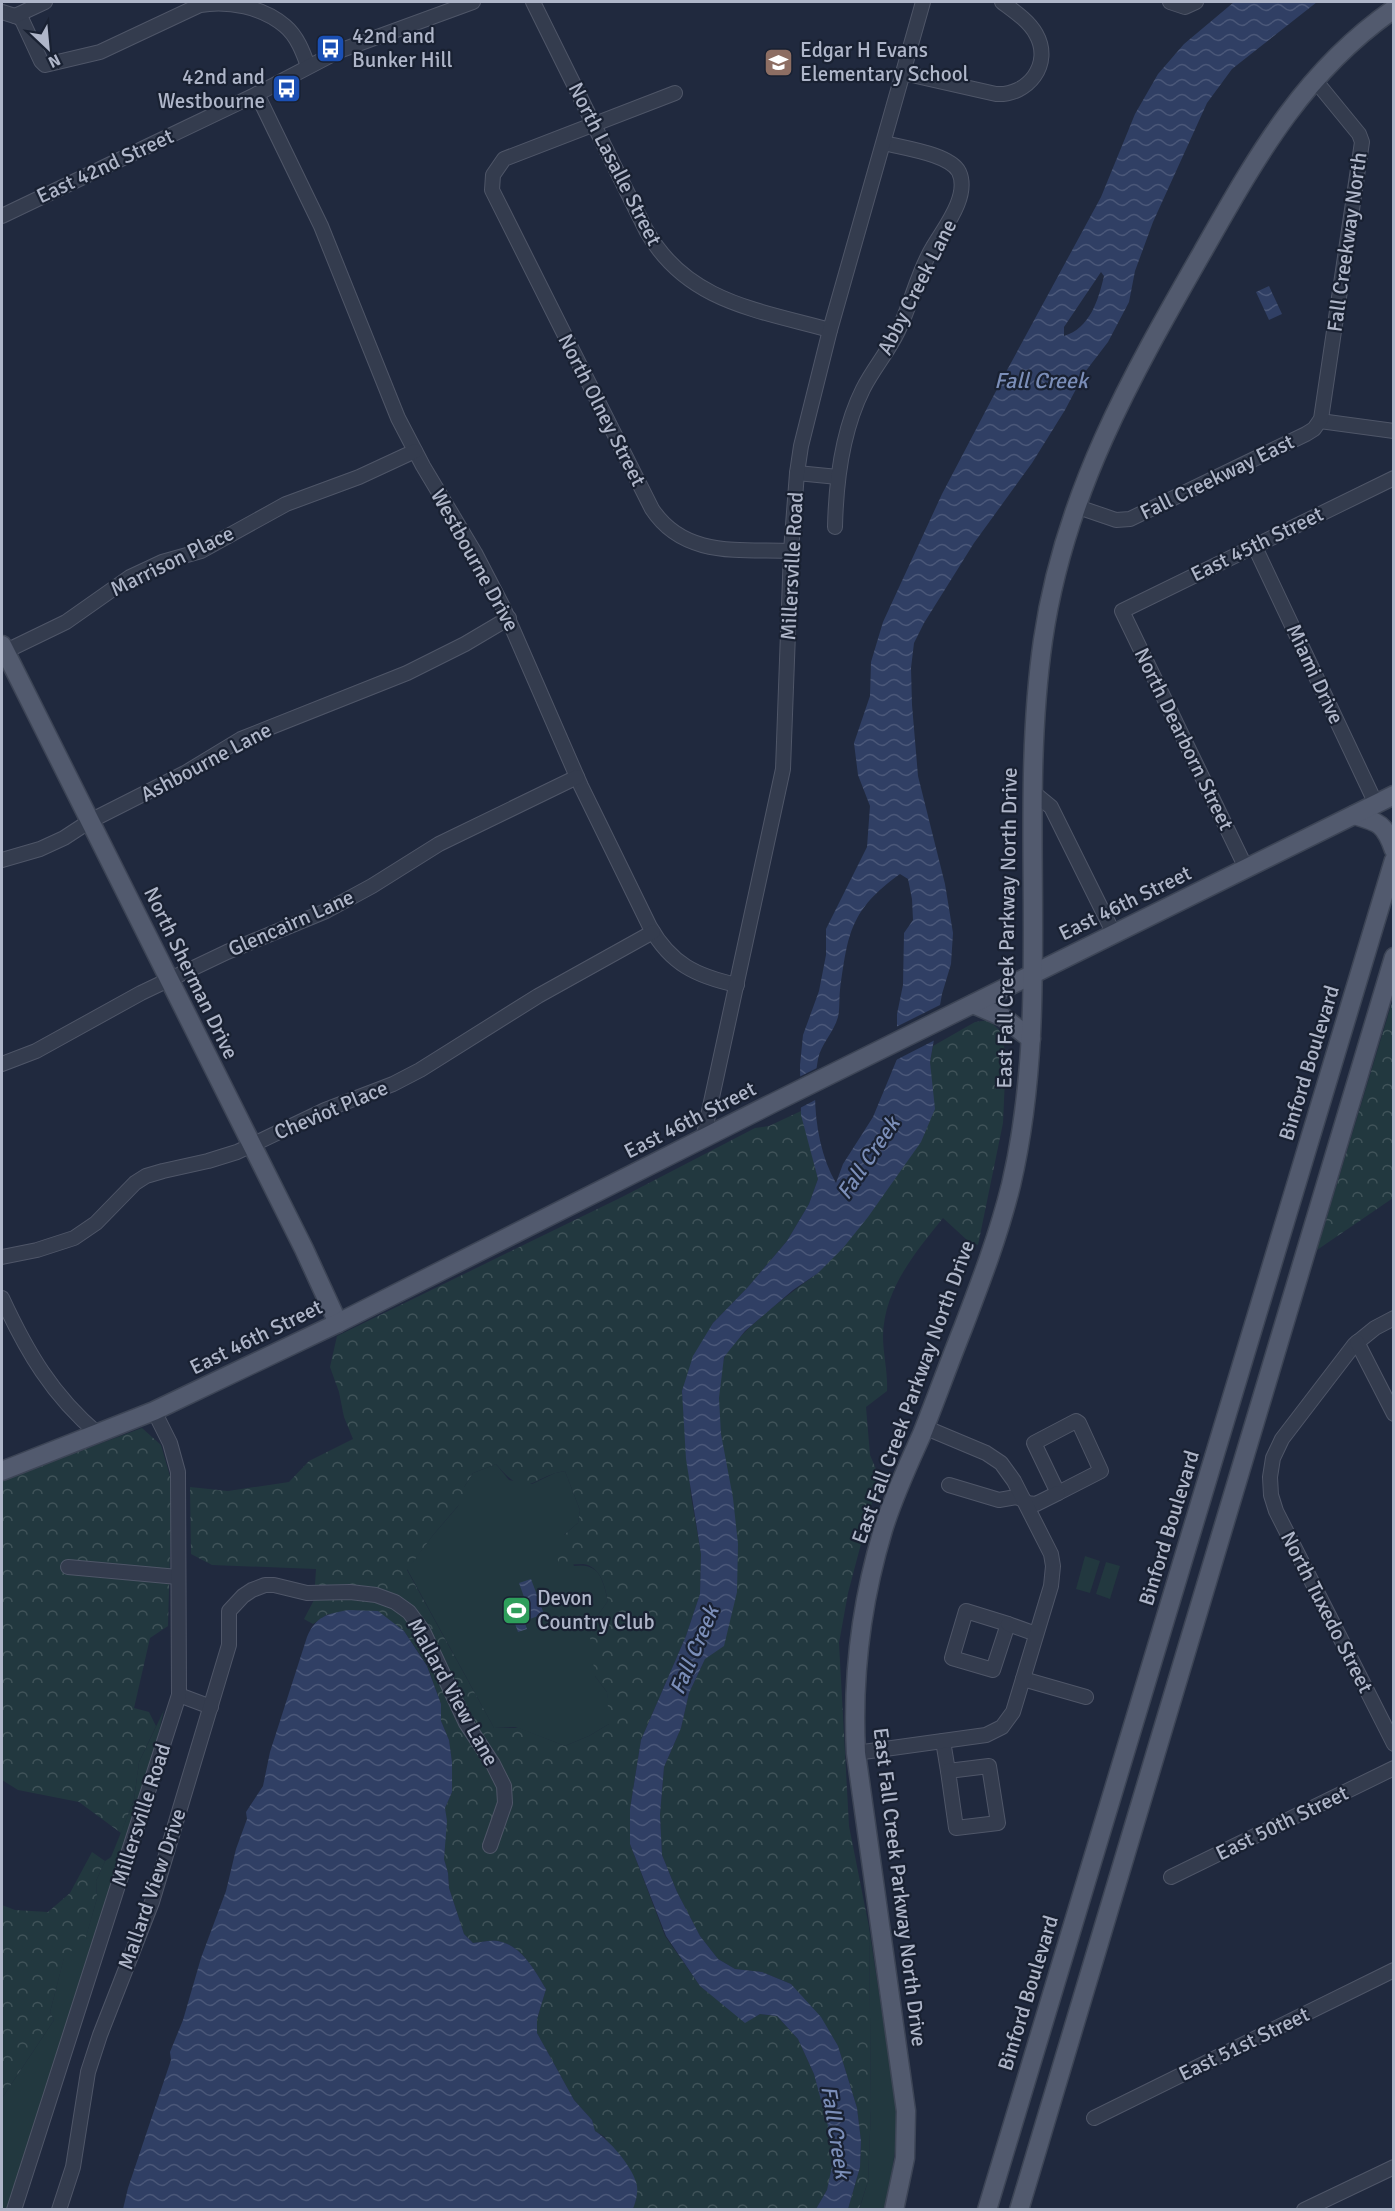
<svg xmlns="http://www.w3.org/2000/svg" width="1395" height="2211" viewBox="0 0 1395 2211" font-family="Signika,sans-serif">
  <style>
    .green { fill: #22383f }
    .forest { fill: url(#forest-crowns); fill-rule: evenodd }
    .water { fill: url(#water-waves); fill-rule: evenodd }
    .pier { fill: #20293e }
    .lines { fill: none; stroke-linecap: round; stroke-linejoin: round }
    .minor-casing { stroke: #4f5668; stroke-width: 16 }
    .major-casing { stroke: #3d4556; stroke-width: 21 }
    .minor { stroke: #343c4e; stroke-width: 14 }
    .major { stroke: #525a6e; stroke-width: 18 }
    .labels { text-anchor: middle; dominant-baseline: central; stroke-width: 4.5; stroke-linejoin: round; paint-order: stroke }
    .poi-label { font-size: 21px; fill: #afb6c9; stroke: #192132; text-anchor: start }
    .street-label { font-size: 21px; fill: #afb6c9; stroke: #192132 }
    .water-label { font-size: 22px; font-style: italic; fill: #7b8eb8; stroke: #192132 }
  </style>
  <defs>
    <pattern id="forest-crowns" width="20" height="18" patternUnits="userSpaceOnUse" patternTransform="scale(1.5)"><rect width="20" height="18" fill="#22383f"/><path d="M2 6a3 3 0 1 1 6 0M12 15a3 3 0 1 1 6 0" fill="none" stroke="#405359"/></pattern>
    <pattern id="water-waves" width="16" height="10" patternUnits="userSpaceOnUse" patternTransform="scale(1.5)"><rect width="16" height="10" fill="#303f64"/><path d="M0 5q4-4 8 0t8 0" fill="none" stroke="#4b5879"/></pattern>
  </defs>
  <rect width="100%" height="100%" fill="#20293e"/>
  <!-- green -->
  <g class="green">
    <path d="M496,1464L509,1480L532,1484L555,1473L565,1471L580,1510L578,1523L564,1535L574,1566C600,1562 603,1580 608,1601L596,1618L595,1676L607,1692L610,1713L609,1724L589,1736L565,1746L515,1727L494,1728L407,1569L433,1535L458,1506L464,1487L473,1473Z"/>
    <path d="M1085,1556L1100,1561L1090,1593L1076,1589Z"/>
    <path d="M1106,1562L1120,1566L1110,1599L1096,1594Z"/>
    <path d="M164,1710L155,1748L111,1891L8,2209L2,2210V2098L54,2020L50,2012L64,1957L86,1936L97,1898L96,1881L105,1861L111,1857L134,1800L139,1762Z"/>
    <path d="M869,1927L899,2125L886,2209L859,2210L868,2181L871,2107Z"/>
  </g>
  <!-- forest -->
  <g class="forest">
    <path d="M1393,999V1198L1317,1250Z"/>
    <path d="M989,1020L1001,1032L1006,1056L1003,1123L978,1245L967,1240L943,1218C915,1253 884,1289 883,1336C883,1354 888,1372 887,1391L866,1407L870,1455L879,1476L848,1593L839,1643L849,1826L869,1927L871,2107L868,2181L859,2209H848L860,2167L861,2141L857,2108L838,2046L791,1984L762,1972L735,1969L718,1959L700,1936L677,1892L662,1855L660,1815L664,1767L681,1728L689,1693L705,1659L724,1645C727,1623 730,1600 733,1577C735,1565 738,1553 737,1541C733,1486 708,1411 724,1359C731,1337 798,1287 818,1273L931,1082L930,1062L933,1046L975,1022Z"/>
    <path d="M801,1111L818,1179L809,1204L787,1241L748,1287L713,1323L682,1391L691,1496L701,1554L700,1594L686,1636L641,1740L630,1809V1844L665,1936L700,1986L745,2022L760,2014L777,2016L798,2039L814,2074L836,2152L827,2190L816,2209H633L636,2199L605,2137L595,2131L592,2120L574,2100L537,2033V2019L546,1989C535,1971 523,1948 502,1942C493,1939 482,1942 473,1943L464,1934L449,1888L448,1873L444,1859L446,1821L445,1808L452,1792V1762L449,1740L441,1721V1704L427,1665L404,1631L328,1614L313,1624L304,1619L314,1600L316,1569L212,1565L191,1554L190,1487L228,1491L289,1482L309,1461L353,1439L344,1417L339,1392L330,1367L337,1336L622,1197L755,1128L769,1126ZM496,1464C529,1503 528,1477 565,1471L580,1510L578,1523L564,1535L555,1551L559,1564C568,1565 575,1564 583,1564C601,1566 605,1587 608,1601L596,1618L590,1637L595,1676L607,1692L609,1724L589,1736L565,1746L519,1728H494L407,1570L433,1535L468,1494L464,1487L473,1473Z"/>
    <path d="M142,1428L161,1445L172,1483L168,1626L150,1638L134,1708L149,1712L156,1726L139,1762L134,1799L121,1833L79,1802L18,1790L2,1780V1480Z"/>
    <path d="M92,1852L105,1861L96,1881L97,1898L86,1937L64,1958L50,2012L54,2020L2,2098V1905L15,1910L48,1912L70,1893Z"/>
  </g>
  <!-- water -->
  <g class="water">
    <path d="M1234,2H1317L1232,69L1207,103L1153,222L1135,271L1129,302L1108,342L1085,372L1065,410L1032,463L974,543L924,623L914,643L911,668L912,705L918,776L945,884L953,933L951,964L942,994L930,1062L935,1109L921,1142L868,1217L843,1248L818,1273L793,1290L745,1331L724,1357L719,1398L721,1434L733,1498L738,1544L737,1592L724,1646L705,1659L689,1693L681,1728L664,1767L660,1815L662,1855L677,1892L700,1936L718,1959L735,1969L762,1972L791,1984L821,2017L838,2046L857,2108L861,2141L860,2167L848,2209H816L827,2190L835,2152L814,2074L798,2039L777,2016L760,2014L745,2023L700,1986L666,1936L630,1844V1809L641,1740L686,1636L700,1594L701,1554L686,1459L682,1391L693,1356L713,1323L748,1287L787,1241L809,1204L818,1179L801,1115L800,1065L803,1035L819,991L826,955V929L867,847L870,806L858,775L854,743L870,696L871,662L883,622L942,494L1006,372L1101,197L1135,114L1158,74L1184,44ZM1101,272L1104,276C1098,301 1090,328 1064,336V327ZM900,874L908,879L912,899L913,920L904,933L903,985L897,1014V1059L873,1117L843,1164L836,1183C816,1149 811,1097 818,1059C821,1044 834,1032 838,1017C840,1009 839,999 840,990C848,933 850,910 900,874Z"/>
    <path d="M1269,286L1282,314L1269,320L1256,292Z"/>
    <path d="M531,1579L544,1614L524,1621L527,1629L518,1632L508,1604L524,1597L519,1583Z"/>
    <path d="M348,1610L378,1611L404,1631L427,1666L441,1704V1721L449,1740L452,1762V1792L445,1808L447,1821L444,1859L448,1873L449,1888L464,1934L473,1943C482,1942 493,1939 502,1942C523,1948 535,1971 546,1989L537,2019V2033L574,2100L592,2120L595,2131C609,2140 631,2165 636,2182C639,2190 636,2201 633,2209H123L128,2188L171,2060L170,2052L183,2020L201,1958L226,1891L236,1849L247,1819L246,1812L263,1786L270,1752L307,1637C316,1616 327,1614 348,1610Z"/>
  </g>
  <!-- pier -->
  <g class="pier">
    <path d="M944,1003L937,1039L894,1061V1028Z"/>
    <path d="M821,1066L819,1098L798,1109L797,1078Z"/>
  </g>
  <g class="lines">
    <defs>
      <g id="minor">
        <path d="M533,2L646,230C686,302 758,310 830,330"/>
        <path d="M1170,2L1185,7L1196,2"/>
        <path d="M2,12L18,17L22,20L41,61L45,65L100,52L200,5C228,0 263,7 285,26C297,36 303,52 308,66"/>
        <path d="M15,16L45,2"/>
        <path d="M903,73L996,94C1028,96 1053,64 1036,34C1029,21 1014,11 1002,2"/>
        <path d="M675,93L504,159L493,175L492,190L652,509C684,558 740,549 791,551"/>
        <path d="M257,94L321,226L398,418L423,466L475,553L503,607L581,786L650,927C671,964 696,976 737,985"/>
        <path d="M2,216L257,94L339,51L473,2"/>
        <path d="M1320,421L1394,431"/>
        <path d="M797,473L838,477"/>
        <path d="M1075,506L1116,520L1130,519L1306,434L1314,429L1321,419L1362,142L1359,134L1314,79"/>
        <path d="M835,527C836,481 842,431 863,389C873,369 888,352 898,331C912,303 917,273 933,247C944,228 970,196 959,172C950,154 903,148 884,143"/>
        <path d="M1254,545L1376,804"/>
        <path d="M2,653L66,622L130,577L162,562L201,551L286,504L359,477L415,451"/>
        <path d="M1034,793L1051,807L1114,934"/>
        <path d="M2,860L40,849L64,838L90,821L185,773L241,739L407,673L465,644L509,618"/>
        <path d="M1246,868L1122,611L1394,478"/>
        <path d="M2,1064L36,1051L141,993L227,952L326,911L372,886L439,844L577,777"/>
        <path d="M703,1139L783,769L791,551L797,473L801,446L830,330L923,2"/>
        <path d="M2,1257L37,1250L74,1238L96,1223L135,1183L146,1176L163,1171L208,1161L237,1152L325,1110L393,1084L420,1070L538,996L653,932"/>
        <path d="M2,1298C27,1352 52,1395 98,1434"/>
        <path d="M1394,1318L1375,1328L1354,1345L1282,1439L1273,1458L1270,1477L1271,1495L1276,1511L1394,1744"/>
        <path d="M1357,1342L1394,1414"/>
        <path d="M1076,1421L1079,1423L1101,1471L1058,1493L1034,1443Z"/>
        <path d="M949,1485L999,1500L1016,1497L1024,1500"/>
        <path d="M1026,1503L1036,1504L1058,1493"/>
        <path d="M68,1567L178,1577"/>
        <path d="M966,1611L1008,1624L993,1670L952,1658Z"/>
        <path d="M1008,1624L1036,1634"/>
        <path d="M1023,1679L1086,1697"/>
        <path d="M179,1695L211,1707"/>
        <path d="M943,1741L948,1771"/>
        <path d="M856,1753L986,1735L1002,1727L1013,1712L1051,1586L1053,1566L1051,1554L1014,1481L1001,1463L986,1453L924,1427"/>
        <path d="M989,1766L998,1823L956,1828L948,1771Z"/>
        <path d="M1171,1877L1394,1768"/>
        <path d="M1094,2118L1394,1970"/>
        <path d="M14,2210L179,1695L178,1472L170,1443L154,1411"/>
        <path d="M59,2210L73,2167L88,2072L100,2035L152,1902L229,1645V1611L243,1596L252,1590L265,1585H274L307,1593L350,1592L376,1595L395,1602L409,1612L423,1631L466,1723L493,1764L504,1786L505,1803L490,1846"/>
        <path d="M1304,2210L1394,2167"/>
      </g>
      <g id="major">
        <path d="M2,645L304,1249L338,1323"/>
        <path d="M1354,815C1379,822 1385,824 1394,850"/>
        <path d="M973,1004L1003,1017L1031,1039"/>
        <path d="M2,1471L154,1411L338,1323L773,1103L1394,795"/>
        <path d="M894,2210L905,2158L906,2111L856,1753C852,1677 861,1603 883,1530C893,1497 908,1465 922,1434C936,1399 949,1363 963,1328C981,1281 999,1234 1011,1185C1053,1006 1017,821 1043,640C1064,494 1131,377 1203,251C1256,158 1303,72 1394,9"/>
        <path d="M987,2210L1394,860"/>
        <path d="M1019,2210L1394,957"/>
      </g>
    </defs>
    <!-- minor casing -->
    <use href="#minor" class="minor-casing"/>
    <!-- major casing -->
    <use href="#major" class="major-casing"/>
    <!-- minor -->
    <use href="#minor" class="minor"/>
    <!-- major -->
    <use href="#major" class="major"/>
  </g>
  <!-- icons -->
  <defs>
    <symbol id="bus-square" viewBox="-11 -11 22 22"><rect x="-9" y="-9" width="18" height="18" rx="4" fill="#1a4fb4" stroke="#192132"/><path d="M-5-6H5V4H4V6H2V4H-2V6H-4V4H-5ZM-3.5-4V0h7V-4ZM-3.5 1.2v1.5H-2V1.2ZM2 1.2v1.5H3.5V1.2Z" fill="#fff"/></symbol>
    <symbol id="school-square" viewBox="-11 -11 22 22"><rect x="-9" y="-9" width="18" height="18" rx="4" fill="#8d6e63" stroke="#192132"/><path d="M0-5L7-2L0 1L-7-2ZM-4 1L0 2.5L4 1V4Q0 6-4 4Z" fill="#fff"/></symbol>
    <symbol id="stadium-square" viewBox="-11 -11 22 22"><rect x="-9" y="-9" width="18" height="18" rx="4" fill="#2e9e5b" stroke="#192132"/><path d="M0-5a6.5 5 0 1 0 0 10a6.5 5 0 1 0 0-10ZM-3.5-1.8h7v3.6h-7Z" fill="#fff"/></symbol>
  </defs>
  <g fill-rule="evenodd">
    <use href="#bus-square" x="314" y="32" width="33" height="33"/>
    <use href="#school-square" x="762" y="46" width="33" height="33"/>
    <use href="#bus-square" x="270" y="72" width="33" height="33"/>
    <use href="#stadium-square" x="500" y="1594" width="33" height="33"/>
  </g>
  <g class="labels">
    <!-- poi labels -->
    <g class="poi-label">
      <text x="352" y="36">42nd and<tspan x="352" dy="24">Bunker Hill</tspan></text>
      <text x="800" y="50">Edgar H Evans<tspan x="800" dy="24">Elementary School</tspan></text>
      <text x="265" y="77" text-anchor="end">42nd and<tspan x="265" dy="24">Westbourne</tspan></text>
      <text x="537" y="1598">Devon<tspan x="537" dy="24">Country Club</tspan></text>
    </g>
    <!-- street labels -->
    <g class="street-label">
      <text transform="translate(615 164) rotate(63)">North Lasalle Street</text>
      <text transform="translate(105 166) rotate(-25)">East 42nd Street</text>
      <text transform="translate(1347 242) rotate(-82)">Fall Creekway North</text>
      <text transform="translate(917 287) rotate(-63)">Abby Creek Lane</text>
      <text transform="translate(602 410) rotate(63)">North Olney Street</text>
      <text transform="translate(1217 477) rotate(-26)">Fall Creekway East</text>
      <text transform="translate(1257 544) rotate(-26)">East 45th Street</text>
      <text transform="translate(475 560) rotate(61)">Westbourne Drive</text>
      <text transform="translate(172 561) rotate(-26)">Marrison Place</text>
      <text transform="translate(792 566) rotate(-87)">Millersville Road</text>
      <text transform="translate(1315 674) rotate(65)">Miami Drive</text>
      <text transform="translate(1184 739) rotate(64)">North Dearborn Street</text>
      <text transform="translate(206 762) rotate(-28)">Ashbourne Lane</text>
      <text transform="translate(1125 903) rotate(-26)">East 46th Street</text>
      <text transform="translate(291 923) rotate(-24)">Glencairn Lane</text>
      <text transform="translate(1007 928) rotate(-89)">East Fall Creek Parkway North Drive</text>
      <text transform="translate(191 973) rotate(64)">North Sherman Drive</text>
      <text transform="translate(1309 1063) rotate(-73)">Binford Boulevard</text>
      <text transform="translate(331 1110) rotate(-23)">Cheviot Place</text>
      <text transform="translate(690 1120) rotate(-27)">East 46th Street</text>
      <text transform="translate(256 1337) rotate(-26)">East 46th Street</text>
      <text transform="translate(913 1392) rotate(-70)">East Fall Creek Parkway North Drive</text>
      <text transform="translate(1169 1528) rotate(-73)">Binford Boulevard</text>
      <text transform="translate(1327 1612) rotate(63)">North Tuxedo Street</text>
      <text transform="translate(453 1692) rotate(61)">Mallard View Lane</text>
      <text transform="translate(141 1815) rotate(-72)">Millersville Road</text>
      <text transform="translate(1282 1823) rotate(-26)">East 50th Street</text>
      <text transform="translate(900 1887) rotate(83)">East Fall Creek Parkway North Drive</text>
      <text transform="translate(152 1889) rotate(-71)">Mallard View Drive</text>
      <text transform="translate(1028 1993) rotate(-73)">Binford Boulevard</text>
      <text transform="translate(1244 2044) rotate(-26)">East 51st Street</text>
    </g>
    <!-- water labels -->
    <g class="water-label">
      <text x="1041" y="380">Fall Creek</text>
      <text transform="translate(868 1158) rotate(-56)">Fall Creek</text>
      <text transform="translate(694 1650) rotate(-67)">Fall Creek</text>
      <text transform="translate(836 2132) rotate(81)">Fall Creek</text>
    </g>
  </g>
  <!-- border -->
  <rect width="1395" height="2211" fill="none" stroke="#afb6c9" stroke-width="6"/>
  <!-- north arrow -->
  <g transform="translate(48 48) rotate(154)" stroke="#192132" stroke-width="4.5" paint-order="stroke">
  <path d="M0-4.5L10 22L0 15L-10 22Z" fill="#afb6c9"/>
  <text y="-9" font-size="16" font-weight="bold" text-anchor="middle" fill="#afb6c9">N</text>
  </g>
</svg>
